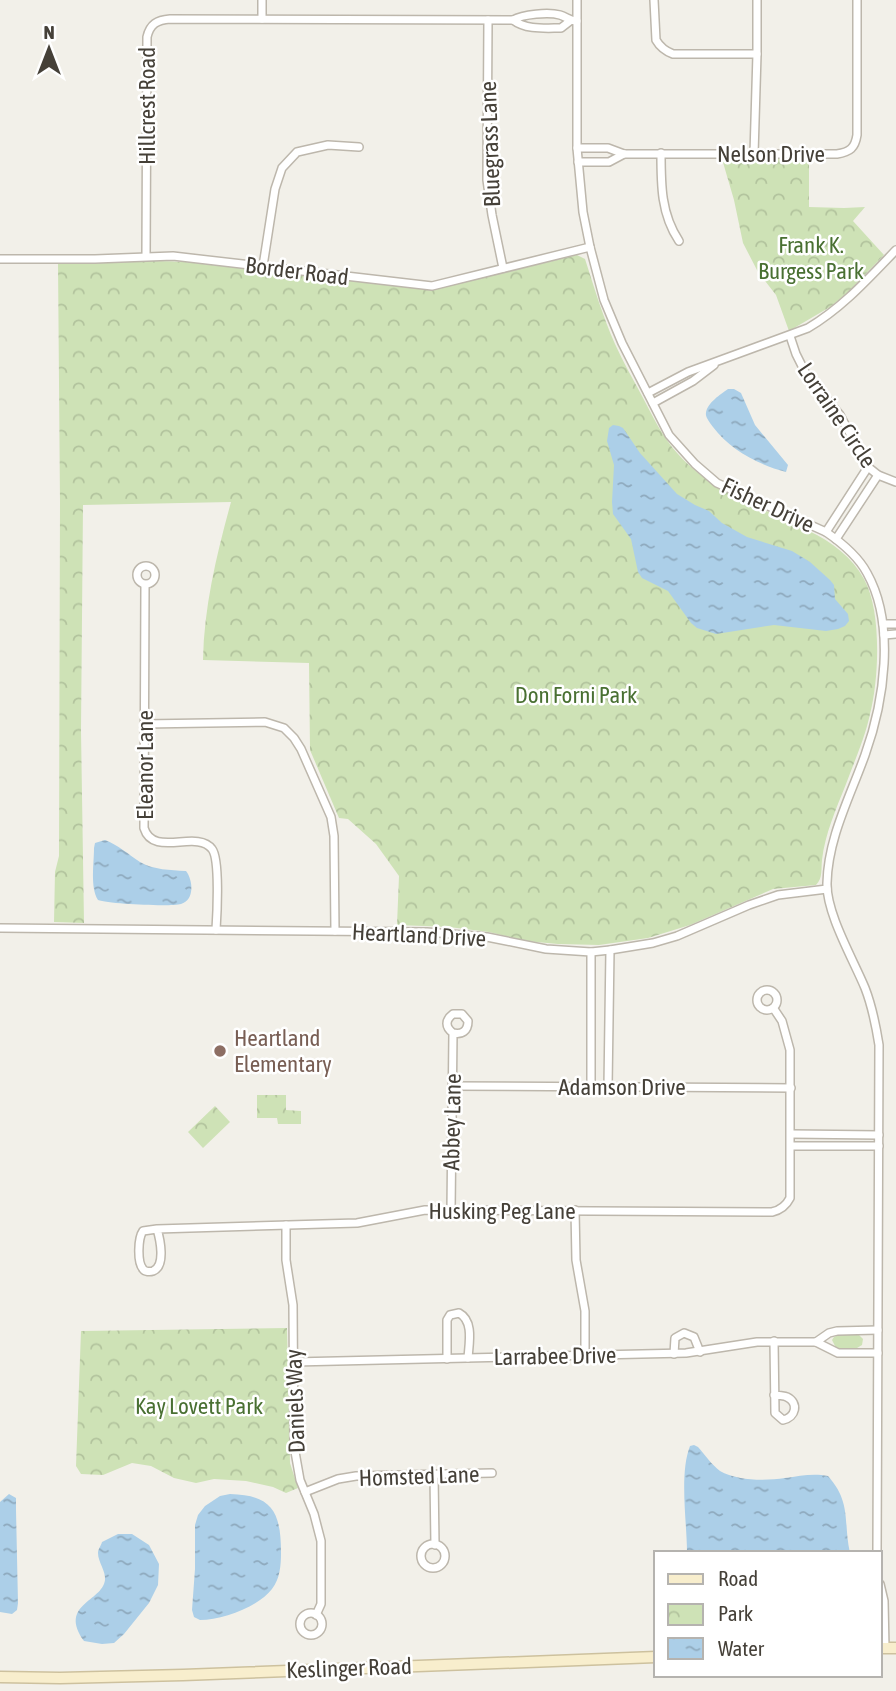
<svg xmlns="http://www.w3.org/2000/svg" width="896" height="1691" viewBox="0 0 896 1691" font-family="'Asap Condensed',sans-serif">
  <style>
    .grass { fill: #cee2b6 }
    .park { fill: url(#park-crowns) }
    .water { fill: url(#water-ripples) }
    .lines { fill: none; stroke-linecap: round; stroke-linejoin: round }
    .street-casing { stroke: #bdb7ac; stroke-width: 10 }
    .secondary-casing { stroke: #cdc19e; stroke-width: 13 }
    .street { stroke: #fff; stroke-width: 7 }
    .secondary { stroke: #f8eecd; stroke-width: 10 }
    .education-dot { fill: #8d6e63; stroke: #fff; stroke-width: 2.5 }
    .labels { text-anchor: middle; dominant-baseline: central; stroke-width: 5; stroke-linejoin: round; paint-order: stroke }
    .street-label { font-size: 23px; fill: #454038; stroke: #fff }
    .park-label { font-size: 23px; fill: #497032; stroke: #fff }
    .education-label { font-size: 23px; fill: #785e54; stroke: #fff; text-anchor: start }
  </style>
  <defs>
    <pattern id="park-crowns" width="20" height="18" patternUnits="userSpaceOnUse" patternTransform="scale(1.75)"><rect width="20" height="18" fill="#cee2b6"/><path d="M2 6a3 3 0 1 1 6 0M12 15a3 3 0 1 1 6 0" fill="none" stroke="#b2c39d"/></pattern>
    <pattern id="water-ripples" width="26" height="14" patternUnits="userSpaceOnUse" patternTransform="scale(1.75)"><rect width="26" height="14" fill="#accfe8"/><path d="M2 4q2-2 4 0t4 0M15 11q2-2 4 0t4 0" fill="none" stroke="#8ea9bd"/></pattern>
  </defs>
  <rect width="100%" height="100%" fill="#f2f0e9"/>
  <!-- grass -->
  <path class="grass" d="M839,1335H859L863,1339L862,1345L857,1348H836L832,1340L834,1337Z"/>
  <!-- park -->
  <g class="park">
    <path d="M722,159H809V207L844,208L865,207L853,221L884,255L847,293L830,307L789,331L776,295L758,272L743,243L734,200Z"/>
    <path d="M577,255L585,259C594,287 603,317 615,344C623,362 633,379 642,396C652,415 663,438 678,454C716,496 762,506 809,531C832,542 852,557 864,579C882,611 879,679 870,714C865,738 854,762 846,784C836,809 825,834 822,860C821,869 823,878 816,885L773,889L690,925L648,938L599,945L558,944L526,941L489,932L449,927L397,925L399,876L376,844L348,819L339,818L310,750L309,663L203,660C204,606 217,553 231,502L83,505L81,731L84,923L54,922L55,872L59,856L60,503L58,263C101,263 143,259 186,262L432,290Z"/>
    <path d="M257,1095H286V1110L301,1111V1124H278L277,1118H257Z"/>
    <path d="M215,1106L230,1122L203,1148L188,1132Z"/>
    <path d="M287,1328L290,1463L298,1488L286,1493L273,1487L246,1481L214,1479L196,1483L174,1478L151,1466L132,1463L103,1475L81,1474L76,1466L81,1331Z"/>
  </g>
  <!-- water -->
  <g class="water">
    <path d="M728,389H734L741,393L755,425L788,465L786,472C759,465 730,450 713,427C710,423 705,417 706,413C707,403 721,394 728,389Z"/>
    <path d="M613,425L619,426L623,428L640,453L677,494L695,505L709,511L722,523L747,537L792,551L810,562L830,580L834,585L835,599L848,614L849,621L845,626L838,629L826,631L774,625L716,634L697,628L691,623L668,591L642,578L638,572L631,539L613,514L612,502L614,465L607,441L609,428Z"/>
    <path d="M105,840C118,845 128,854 140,862C154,870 170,870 186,871C193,880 195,900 181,904C171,907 109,904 98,900C90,887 94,864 94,848L95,843Z"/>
    <path d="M694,1445L698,1447C705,1455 712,1465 720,1471C737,1481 766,1481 785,1478C800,1476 813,1473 828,1476C852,1503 843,1522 850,1553H687C687,1522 679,1474 690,1446Z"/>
    <path d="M9,1494L16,1498V1510L18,1603L17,1610L12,1614L0,1612V1502Z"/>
    <path d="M230,1494C273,1495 281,1513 281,1553C281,1565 280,1579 272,1589C258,1607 223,1620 200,1620L194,1617L192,1610L195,1569V1525L198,1515L205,1506L220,1496Z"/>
    <path d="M118,1534H132L149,1545L159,1564L158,1585L149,1603L124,1634L114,1643L102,1644L84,1641C58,1604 102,1602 105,1580C106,1571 98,1562 98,1553C98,1549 101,1546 102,1542Z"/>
  </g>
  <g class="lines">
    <defs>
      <g id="street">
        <path d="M577,0V148L583,212L590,247L604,300L622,343L669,435L695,464L717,483L826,532C842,543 858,556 867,573C896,625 884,702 865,755C850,797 828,838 827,883C826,913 853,959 865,988C872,1006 876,1026 879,1045L877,1553"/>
        <path d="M654,0L656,40C660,47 665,51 673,54H757"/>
        <path d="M262,19V0"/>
        <path d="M488,20L487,180L492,215L503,268"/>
        <path d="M570,21L561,28C545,28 526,30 513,20C523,14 549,12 560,15C567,17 569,21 577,21"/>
        <path d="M577,148H608L624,154H837C850,152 855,148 857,135V0"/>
        <path d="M661,153C661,185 661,214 679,241"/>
        <path d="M754,154L757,54V0"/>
        <path d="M578,162H609L624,154"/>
        <path d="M146,256L147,37C150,24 157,20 170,19L513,20"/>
        <path d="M0,259H95L173,256L432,286L590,247"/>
        <path d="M263,266L275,189L282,168L297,152L328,145L359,147"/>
        <path d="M790,336L796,354L806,374L840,415L868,467L878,475L896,482"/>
        <path d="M648,393L688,372L808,328C842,308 868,279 896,250"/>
        <path d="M653,403L693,381L714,365"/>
        <path d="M826,532L868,467"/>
        <path d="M836,539L878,475"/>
        <circle cx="146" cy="575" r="9"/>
        <path d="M145,585L144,828C153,858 197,829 212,849C220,859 217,915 216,930"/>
        <path d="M883,624H896"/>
        <path d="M884,635L896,634"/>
        <path d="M144,724L265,722L284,728L294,738L301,749L331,817L334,836L335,931"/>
        <path d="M0,928L427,932L487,937L546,949L591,952L610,950L653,943L677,936L749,905L778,895L827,889"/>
        <path d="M591,952V1087"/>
        <circle cx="767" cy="1000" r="10"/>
        <path d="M452,1086L791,1088"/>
        <path d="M608,1087L610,950"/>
        <path d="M791,1134L879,1135"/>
        <path d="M791,1146H879"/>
        <path d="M451,1210L453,1033C445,1027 445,1020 453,1014H462L468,1021C468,1031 462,1035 453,1033"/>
        <path d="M575,1210L576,1260L585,1311V1356"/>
        <path d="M286,1225V1260L293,1305L294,1446L300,1480L314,1514L321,1541V1604L316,1615"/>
        <path d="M157,1229C160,1239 166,1266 153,1271C150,1272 145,1272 143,1269C137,1262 138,1238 143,1231L157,1229L357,1223L425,1210L772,1212C781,1210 786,1206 790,1198V1050L782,1021L774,1009"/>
        <path d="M774,1341L775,1413L783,1420C796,1417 799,1403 787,1397C785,1396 777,1395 774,1395"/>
        <path d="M878,1353H838L816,1342L829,1333L837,1331L878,1330"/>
        <path d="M674,1354L675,1338L684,1333L694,1337L700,1352"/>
        <path d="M447,1359V1320L450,1315L459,1313C474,1321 469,1343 468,1358"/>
        <path d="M294,1362L686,1353L757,1342H816"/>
        <path d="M434,1475L435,1545"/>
        <path d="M305,1492L338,1479L356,1476L492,1473"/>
        <circle cx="433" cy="1556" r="12"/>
        <path d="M880,1584L884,1601L885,1648"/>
        <circle cx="311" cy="1624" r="11"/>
      </g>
      <g id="secondary">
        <path d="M880,1648H896"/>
        <path d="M0,1677L60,1678L183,1675L656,1657"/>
      </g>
    </defs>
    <!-- street casing -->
    <use href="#street" class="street-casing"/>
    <!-- secondary casing -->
    <use href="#secondary" class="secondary-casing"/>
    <!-- street -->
    <use href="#street" class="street"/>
    <!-- secondary -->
    <use href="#secondary" class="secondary"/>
  </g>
  <!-- markers -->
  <circle class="education-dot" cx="220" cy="1051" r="7"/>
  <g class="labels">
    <!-- street labels -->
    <g class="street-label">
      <text transform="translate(147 106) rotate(-90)">Hillcrest Road</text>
      <text transform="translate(490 144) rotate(-92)">Bluegrass Lane</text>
      <text x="771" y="154">Nelson Drive</text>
      <text transform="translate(297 271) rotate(7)">Border Road</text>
      <text transform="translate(837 415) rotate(56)">Lorraine Circle</text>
      <text transform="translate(768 505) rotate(25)">Fisher Drive</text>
      <text transform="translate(145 765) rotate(-90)">Eleanor Lane</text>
      <text transform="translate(419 935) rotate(3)">Heartland Drive</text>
      <text x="622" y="1087">Adamson Drive</text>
      <text transform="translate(452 1122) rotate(-89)">Abbey Lane</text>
      <text x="502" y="1211">Husking Peg Lane</text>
      <text transform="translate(555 1356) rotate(-1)">Larrabee Drive</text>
      <text transform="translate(295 1401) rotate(-92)">Daniels Way</text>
      <text transform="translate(419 1476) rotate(-2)">Homsted Lane</text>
      <text transform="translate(349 1668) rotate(-2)">Keslinger Road</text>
    </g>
    <!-- park labels -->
    <g class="park-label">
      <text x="811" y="245">Frank K.<tspan x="811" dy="26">Burgess Park</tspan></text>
      <text x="576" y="695">Don Forni Park</text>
      <text x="199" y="1406">Kay Lovett Park</text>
    </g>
    <!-- education labels -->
    <g class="education-label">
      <text x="234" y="1038">Heartland<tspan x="234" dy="26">Elementary</tspan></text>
    </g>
  </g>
  <!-- legend -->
  <rect x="654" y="1551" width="228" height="126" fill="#ffffff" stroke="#b5b3af" stroke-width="2"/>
  <rect x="668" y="1574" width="35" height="10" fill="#f8eecd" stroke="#b5b3af" stroke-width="2"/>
  <text x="718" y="1586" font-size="21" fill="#454038">Road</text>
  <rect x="668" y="1604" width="35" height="21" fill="url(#park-crowns)" stroke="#b5b3af" stroke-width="2"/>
  <text x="718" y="1621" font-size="21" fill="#454038">Park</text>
  <rect x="668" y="1638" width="35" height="21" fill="url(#water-ripples)" stroke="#b5b3af" stroke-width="2"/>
  <text x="718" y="1656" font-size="21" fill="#454038">Water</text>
  <!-- north arrow -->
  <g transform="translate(49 49)" stroke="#ffffff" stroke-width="5" paint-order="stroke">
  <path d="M0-5L12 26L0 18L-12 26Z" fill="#454038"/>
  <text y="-10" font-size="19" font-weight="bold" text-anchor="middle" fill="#454038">N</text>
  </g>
</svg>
